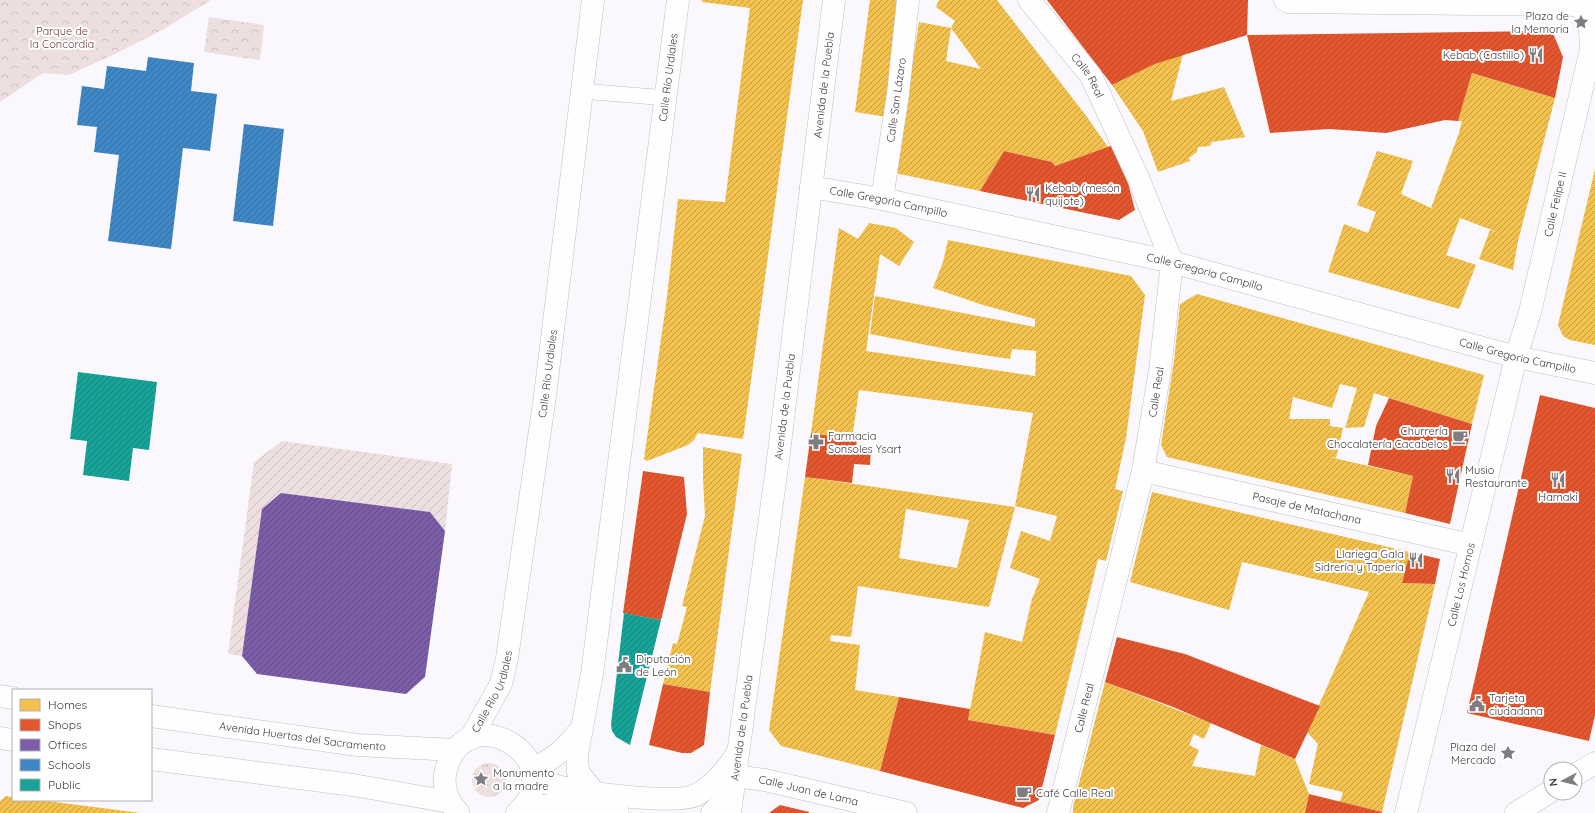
<svg xmlns="http://www.w3.org/2000/svg" width="1595" height="813" viewBox="0 0 1595 813" font-family="Quicksand,sans-serif">
  <style>
    .grass { fill: url(#grass-tufts) }
    .park { fill: url(#park-crowns) }
    .garden { fill: url(#garden-furrows) }
    .homes { fill: url(#homes-hatch); fill-rule: evenodd }
    .shops { fill: url(#shops-hatch) }
    .offices { fill: url(#offices-hatch) }
    .schools { fill: url(#schools-hatch) }
    .public { fill: url(#public-hatch) }
    .lines { fill: none; stroke-linecap: round; stroke-linejoin: round }
    .service-casing { stroke: #c0bdc2; stroke-width: 16 }
    .pedestrian-casing { stroke: #c0bdc2; stroke-width: 23 }
    .minor-casing { stroke: #c0bdc2; stroke-width: 23 }
    .tertiary-casing { stroke: #c0bdc2; stroke-width: 23 }
    .service { stroke: #fefeff; stroke-width: 15 }
    .pedestrian { stroke: #fefeff; stroke-width: 22 }
    .minor { stroke: #fefeff; stroke-width: 22 }
    .tertiary { stroke: #fefeff; stroke-width: 22 }
    .labels { text-anchor: middle; dominant-baseline: central; stroke-width: 4; stroke-linejoin: round; paint-order: stroke }
    .poi-label { font-size: 11px; fill: #3d3941; stroke: #fff; text-anchor: start }
    .park-label { font-size: 11px; fill: #6f3c40; stroke: #fff }
    .street-label { font-size: 11px; fill: #3d3941; stroke: #fff }
  </style>
  <defs>
    <pattern id="grass-tufts" width="24" height="20" patternUnits="userSpaceOnUse"><rect width="24" height="20" fill="#eddee0"/><path d="M3 7l-1-3M5 7V3M7 7l1-3M15 17l-1-3M17 17v-4M19 17l1-3" fill="none" stroke="#ccbfc1"/></pattern>
    <pattern id="park-crowns" width="20" height="18" patternUnits="userSpaceOnUse"><rect width="20" height="18" fill="#eddee0"/><path d="M2 6a3 3 0 1 1 6 0M12 15a3 3 0 1 1 6 0" fill="none" stroke="#ccbfc1"/></pattern>
    <pattern id="garden-furrows" width="10" height="10" patternUnits="userSpaceOnUse"><rect width="10" height="10" fill="#eddee0"/><path d="M-1 1l2-2M0 10L10 0M9 11l2-2" fill="none" stroke="#ccbfc1"/></pattern>
    <pattern id="homes-hatch" width="6" height="6" patternUnits="userSpaceOnUse"><rect width="6" height="6" fill="#f2c14e"/><path d="M-1 1l2-2M0 6l6-6M5 7l2-2" fill="none" stroke="#c59e42"/></pattern>
    <pattern id="shops-hatch" width="6" height="6" patternUnits="userSpaceOnUse"><rect width="6" height="6" fill="#e4572e"/><path d="M-1 1l2-2M0 6l6-6M5 7l2-2" fill="none" stroke="#ba4929"/></pattern>
    <pattern id="offices-hatch" width="6" height="6" patternUnits="userSpaceOnUse"><rect width="6" height="6" fill="#7b5ea7"/><path d="M-1 1l2-2M0 6l6-6M5 7l2-2" fill="none" stroke="#614b82"/></pattern>
    <pattern id="schools-hatch" width="6" height="6" patternUnits="userSpaceOnUse"><rect width="6" height="6" fill="#3f88c5"/><path d="M-1 1l2-2M0 6l6-6M5 7l2-2" fill="none" stroke="#3670a2"/></pattern>
    <pattern id="public-hatch" width="6" height="6" patternUnits="userSpaceOnUse"><rect width="6" height="6" fill="#17a398"/><path d="M-1 1l2-2M0 6l6-6M5 7l2-2" fill="none" stroke="#16867e"/></pattern>
  </defs>
  <rect width="100%" height="100%" fill="#faf8fc"/>
  <!-- grass -->
  <circle class="grass" cx="489" cy="780" r="17"/>
  <!-- park -->
  <g class="park">
    <path d="M0,0H211L164,29L121,51L69,75L43,73L0,102Z"/>
    <path d="M209,17L264,25L260,60L204,52Z"/>
  </g>
  <!-- garden -->
  <path class="garden" d="M282,441L452,464L445,531L430,512L281,493L262,509L242,656L228,654L254,462Z"/>
  <!-- homes -->
  <g class="homes">
    <path d="M702,0H803L743,439L698,433L694,440L688,445L647,461L644,459L667,297L678,199L725,202L750,8L702,2Z"/>
    <path d="M870,0H902L887,117L855,112Z"/>
    <path d="M939,0H997L1087,117L1108,147L1055,166L1052,162L1004,151L980,191L895,173L919,22L951,28L955,21L936,7ZM951,28L981,69L946,61Z"/>
    <path d="M1183,54L1171,101L1224,87L1245,137L1212,142L1210,146L1198,147L1197,152L1189,158L1190,161L1158,172L1143,131L1112,85L1155,64Z"/>
    <path d="M1472,73L1555,98L1518,241L1513,270L1479,259L1490,230L1500,233L1460,218L1446,255L1476,265L1459,309L1328,272L1344,224L1368,233L1376,212L1357,205L1377,151L1413,161L1401,194L1431,208L1459,133L1462,121H1458Z"/>
    <path d="M1595,169V345L1570,340L1563,336L1558,325Z"/>
    <path d="M869,223L896,228L914,242L899,266L880,254L866,351L1035,376V381L1036,351L1012,349L1010,359L957,351L870,334L875,296L1035,327V319L983,305L933,288L943,262L948,240L1131,276L1145,295L1126,438L1115,489L1123,491L1106,561L1098,559L1055,735L968,720L985,632L1022,642L1032,599L1040,579L1010,568L1021,531L1050,541L1057,516L1015,506L1033,413L859,390L852,439L811,433L839,228L858,239Z"/>
    <path d="M1197,294L1484,375L1472,424L1374,393L1364,427L1345,428L1357,388L1340,384L1332,408L1293,397L1289,419H1330V426L1343,428L1336,458L1329,457L1413,476L1405,513L1167,457L1161,445L1174,361L1180,304Z"/>
    <path d="M703,447L742,454L710,692L663,684L673,643L677,644L687,607L682,606L705,516L703,479Z"/>
    <path d="M805,477L1015,507L989,607L858,586L851,637L831,635L830,641L860,645L855,690L899,697L880,771L781,746L769,730ZM906,509L969,520L957,568L899,558Z"/>
    <path d="M1152,492L1410,552L1402,583L1435,584L1382,812L1340,802L1343,792L1309,784L1318,744L1307,732L1369,592L1242,562L1229,610L1130,582Z"/>
    <path d="M1105,682L1211,723L1204,739L1194,734L1189,745L1199,750L1192,766L1255,776L1261,745L1295,759L1309,794L1305,813H1073V807Z"/>
    <path d="M6,796L13,797V800H39L141,813H0V801Z"/>
  </g>
  <!-- shops -->
  <g class="shops">
    <path d="M1047,0H1248L1247,35L1552,31L1563,57L1555,98L1472,73L1458,121L1445,120L1386,133L1329,129L1270,133L1247,35L1155,64L1112,85Z"/>
    <path d="M1113,145L1126,175L1135,210L1119,220L980,191L1004,151L1052,162L1055,166Z"/>
    <path d="M1540,395L1595,408V715L1589,741L1467,713Z"/>
    <path d="M1389,398L1472,424L1450,524L1405,513L1413,476L1368,465L1376,426Z"/>
    <path d="M811,433L857,440L856,447L871,448L870,465L854,464L852,483L805,477Z"/>
    <path d="M643,471L684,477L687,514L661,620L623,613Z"/>
    <path d="M1410,552L1440,559L1435,584L1402,583Z"/>
    <path d="M1117,637L1185,654L1320,706L1295,759L1173,707L1105,682Z"/>
    <path d="M663,684L710,692L704,745L691,753H682L649,745Z"/>
    <path d="M899,697L970,709L968,720L1055,735L1039,800L1023,808L880,771Z"/>
    <path d="M1309,794L1382,812V813H1305Z"/>
    <path d="M780,805L809,812V813H769Z"/>
  </g>
  <!-- offices -->
  <path class="offices" d="M281,493L430,512L445,531L425,677L406,694L257,674L242,656L262,509Z"/>
  <!-- schools -->
  <g class="schools">
    <path d="M148,57L194,63L191,91L217,94L210,151L183,148L171,249L108,241L119,155L94,152L97,127L77,125L82,86L104,89L107,66L146,71Z"/>
    <path d="M244,124L284,129L273,226L233,221Z"/>
  </g>
  <!-- public -->
  <g class="public">
    <path d="M78,372L157,382L149,450L133,448L129,481L83,475L87,441L70,439Z"/>
    <path d="M624,613L661,620L630,745L616,737L612,731L611,724Z"/>
  </g>
  <g class="lines">
    <defs>
      <path id="service" d="M582,91L667,98"/>
      <path id="pedestrian" d="M882,199L898,94"/>
      <g id="minor">
        <path id="s1" d="M1029,0L1091,76L1139,180L1172,262L1160,370L1143,471L1058,813"/>
        <path d="M1285,0L1288,2L1582,5L1595,10"/>
        <path d="M898,94L908,0"/>
        <path id="s2" d="M811,187L882,199L1172,262L1516,357L1595,373"/>
        <path id="s3" d="M1143,471L1471,545"/>
        <path id="s4" d="M470,739L501,684L507,658L545,396L593,0"/>
        <path d="M532,770C555,757 565,750 581,729"/>
        <path d="M1575,775L1595,763"/>
        <path id="s5" d="M735,776L765,780L906,813"/>
        <path id="s6" d="M593,791L578,772L577,755L592,674L678,0"/>
        <path id="s7" d="M1406,813L1516,357L1530,312L1591,49L1590,30L1582,5"/>
        <path d="M1516,813L1551,791"/>
      </g>
      <g id="tertiary">
        <path d="M0,696L13,698"/>
        <path id="s8" d="M151,716L357,745L455,750"/>
        <path d="M0,738L13,740"/>
        <path d="M151,759L353,785L450,802"/>
        <path d="M533,779C544,782 555,786 566,788C591,793 674,805 696,795C713,786 728,768 738,752"/>
        <path d="M523,808C554,802 587,808 618,813"/>
        <path d="M458,812C447,801 442,785 446,770C466,693 575,761 517,813"/>
        <path d="M712,813L732,793"/>
        <path id="s9" d="M730,813L779,452L834,0"/>
      </g>
    </defs>
    <!-- service casing -->
    <use href="#service" class="service-casing"/>
    <!-- pedestrian casing -->
    <use href="#pedestrian" class="pedestrian-casing"/>
    <!-- minor casing -->
    <use href="#minor" class="minor-casing"/>
    <!-- tertiary casing -->
    <use href="#tertiary" class="tertiary-casing"/>
    <!-- service -->
    <use href="#service" class="service"/>
    <!-- pedestrian -->
    <use href="#pedestrian" class="pedestrian"/>
    <!-- minor -->
    <use href="#minor" class="minor"/>
    <!-- tertiary -->
    <use href="#tertiary" class="tertiary"/>
  </g>
  <!-- icons -->
  <defs>
    <symbol id="sight-bare" viewBox="-9 -9 18 18"><path d="M0-6L1.8-2.2L6-1.7L2.9 1.2L3.7 5.4L0 3.3L-3.7 5.4L-2.9 1.2L-6-1.7L-1.8-2.2Z" fill="#7f7c82" stroke="#fff" stroke-width="2.5" paint-order="stroke"/></symbol>
    <symbol id="restaurant-bare" viewBox="-9 -9 18 18"><path d="M-5-6h1v4h1v-4h1v4h1v-4h1v5L-1.5 .5V6h-2V.5L-5-1ZM5-6V6H3V1.5H1.5Q1.5-4 5-6Z" fill="#7f7c82" stroke="#fff" stroke-width="2.5" paint-order="stroke"/></symbol>
    <symbol id="cafe-bare" viewBox="-9 -9 18 18"><path d="M-5.5-4.5H6V0H3Q3 3.5 0 3.5H-2.5Q-5.5 3.5-5.5 0ZM3-3.2v2h1.7v-2ZM-6 4.5H4V6H-6Z" fill="#7f7c82" stroke="#fff" stroke-width="2.5" paint-order="stroke"/></symbol>
    <symbol id="pharmacy-bare" viewBox="-9 -9 18 18"><path d="M-2-6h4v4h4v4h-4v4h-4v-4h-4v-4h4Z" fill="#7f7c82" stroke="#fff" stroke-width="2.5" paint-order="stroke"/></symbol>
    <symbol id="civic-bare" viewBox="-9 -9 18 18"><path d="M-.6-6.5H3V-4.5H.6V-3L4-1V1h2V6H-6V1h2V-1L-.6-3ZM-1.2 2.5V6h2.4V2.5Z" fill="#7f7c82" stroke="#fff" stroke-width="2.5" paint-order="stroke"/></symbol>
  </defs>
  <g fill-rule="evenodd">
    <use href="#sight-bare" x="1570" y="11" width="22" height="22"/>
    <use href="#restaurant-bare" x="1525" y="44" width="22" height="22"/>
    <use href="#restaurant-bare" x="1022" y="183" width="22" height="22"/>
    <use href="#cafe-bare" x="1449" y="426" width="22" height="22"/>
    <use href="#pharmacy-bare" x="805" y="431" width="22" height="22"/>
    <use href="#restaurant-bare" x="1442" y="465" width="22" height="22"/>
    <use href="#restaurant-bare" x="1547" y="469" width="22" height="22"/>
    <use href="#restaurant-bare" x="1405" y="549" width="22" height="22"/>
    <use href="#civic-bare" x="613" y="654" width="22" height="22"/>
    <use href="#civic-bare" x="1466" y="693" width="22" height="22"/>
    <use href="#sight-bare" x="1497" y="742" width="22" height="22"/>
    <use href="#sight-bare" x="470" y="768" width="22" height="22"/>
    <use href="#cafe-bare" x="1013" y="782" width="22" height="22"/>
  </g>
  <g class="labels">
    <!-- poi labels -->
    <g class="poi-label">
      <text x="1569" y="16" text-anchor="end">Plaza de<tspan x="1569" dy="13">la Memoria</tspan></text>
      <text x="1524" y="55" text-anchor="end">Kebab (Castillo)</text>
      <text x="1045" y="188">Kebab (mesón<tspan x="1045" dy="13">quijote)</tspan></text>
      <text x="1448" y="431" text-anchor="end">Churrería<tspan x="1448" dy="13">Chocalatería Cacabelos</tspan></text>
      <text x="828" y="436">Farmacia<tspan x="828" dy="13">Sonsoles Ysart</tspan></text>
      <text x="1465" y="470">Musio<tspan x="1465" dy="13">Restaurante</tspan></text>
      <text x="1558" y="497" text-anchor="middle">Hamaki</text>
      <text x="1404" y="554" text-anchor="end">Llariega Gala<tspan x="1404" dy="13">Sidrería y Tapería</tspan></text>
      <text x="636" y="659">Diputación<tspan x="636" dy="13">de León</tspan></text>
      <text x="1489" y="698">Tarjeta<tspan x="1489" dy="13">ciudadana</tspan></text>
      <text x="1496" y="747" text-anchor="end">Plaza del<tspan x="1496" dy="13">Mercado</tspan></text>
      <text x="493" y="773">Monumento<tspan x="493" dy="13">a la madre</tspan></text>
      <text x="1036" y="793">Café Calle Real</text>
    </g>
    <!-- park labels -->
    <g class="park-label">
      <text x="62" y="31">Parque de<tspan x="62" dy="13">la Concordia</tspan></text>
    </g>
    <!-- street labels -->
    <g class="street-label">
      <text stroke="none"><textPath href="#s1" startOffset="96">Calle Real</textPath></text>
      <text stroke="none"><textPath href="#s6" startOffset="725">Calle Río Urdiales</textPath></text>
      <text stroke="none"><textPath href="#s9" startOffset="734">Avenida de la Puebla</textPath></text>
      <text transform="translate(896 100) rotate(-82)">Calle San Lázaro</text>
      <text stroke="none"><textPath href="#s2" startOffset="79">Calle Gregoria Campillo</textPath></text>
      <text stroke="none"><textPath href="#s7" startOffset="627">Calle Felipe II</textPath></text>
      <text stroke="none"><textPath href="#s2" startOffset="403">Calle Gregoria Campillo</textPath></text>
      <text stroke="none"><textPath href="#s2" startOffset="727">Calle Gregoria Campillo</textPath></text>
      <text stroke="none"><textPath href="#s4" startOffset="377">Calle Río Urdiales</textPath></text>
      <text transform="translate(1156 392) rotate(-81)">Calle Real</text>
      <text stroke="none"><textPath href="#s9" startOffset="410">Avenida de la Puebla</textPath></text>
      <text stroke="none"><textPath href="#s3" startOffset="168">Pasaje de Matachana</textPath></text>
      <text stroke="none"><textPath href="#s7" startOffset="235">Calle Los Hornos</textPath></text>
      <text stroke="none"><textPath href="#s4" startOffset="53">Calle Río Urdiales</textPath></text>
      <text transform="translate(1084 708) rotate(-76)">Calle Real</text>
      <text stroke="none"><textPath href="#s9" startOffset="86">Avenida de la Puebla</textPath></text>
      <text stroke="none"><textPath href="#s8" startOffset="153">Avenida Huertas del Sacramento</textPath></text>
      <text stroke="none"><textPath href="#s5" startOffset="75">Calle Juan de Lama</textPath></text>
    </g>
  </g>
  <!-- legend -->
  <rect x="12" y="689" width="140" height="112" fill="#ffffff" stroke="#b1b0b3"/>
  <rect x="20" y="699" width="20" height="12" fill="#f2c14e" stroke="#b1b0b3"/>
  <text x="48" y="709" font-size="12" fill="#3d3941">Homes</text>
  <rect x="20" y="719" width="20" height="12" fill="#e4572e" stroke="#b1b0b3"/>
  <text x="48" y="729" font-size="12" fill="#3d3941">Shops</text>
  <rect x="20" y="739" width="20" height="12" fill="#7b5ea7" stroke="#b1b0b3"/>
  <text x="48" y="749" font-size="12" fill="#3d3941">Offices</text>
  <rect x="20" y="759" width="20" height="12" fill="#3f88c5" stroke="#b1b0b3"/>
  <text x="48" y="769" font-size="12" fill="#3d3941">Schools</text>
  <rect x="20" y="779" width="20" height="12" fill="#17a398" stroke="#b1b0b3"/>
  <text x="48" y="789" font-size="12" fill="#3d3941">Public</text>
  <!-- north arrow -->
  <g transform="translate(1563 781) rotate(263)"><circle r="19" fill="#ffffff" stroke="#b1b0b3"/>
  <path d="M0-3L7 15L0 10L-7 15Z" fill="#7f7c82"/>
  <text y="-6" font-size="11" font-weight="bold" text-anchor="middle" fill="#3d3941">N</text>
  </g>
</svg>
